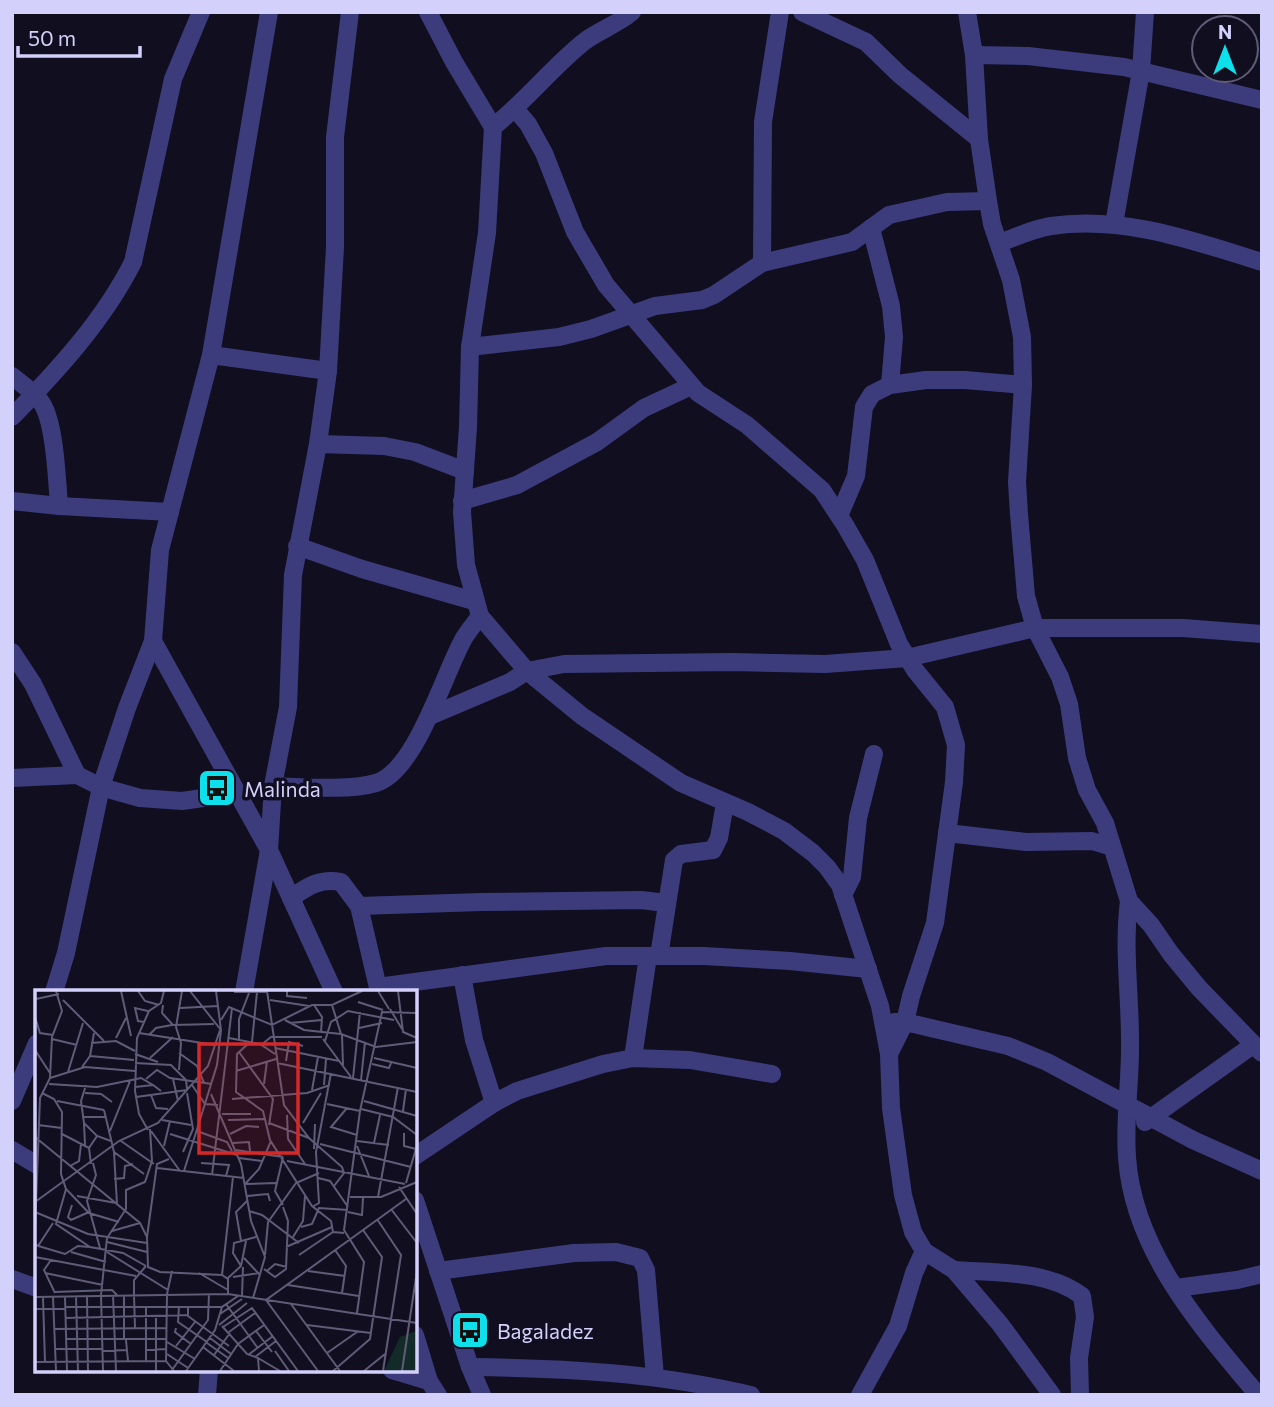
<svg xmlns="http://www.w3.org/2000/svg" width="1274" height="1407" viewBox="0 0 1274 1407" font-family="Commissioner,sans-serif">
  <style>
    .lines { fill: none; stroke-linecap: round; stroke-linejoin: round }
    .minor { stroke: #3c3c7d; stroke-width: 18 }
    .labels { text-anchor: middle; dominant-baseline: central; stroke-width: 7; stroke-linejoin: round; paint-order: stroke }
    .poi-label { font-size: 21px; fill: #d3d0fc; stroke: #110e20; text-anchor: start }
    .inset-road { fill: none; stroke: #5f5c78; stroke-width: 2 }
    .view { fill: #d62828; fill-opacity: 0.15; stroke: #d62828; stroke-width: 3.5 }
    .inset-edge { fill: none; stroke: #d3d0fc; stroke-width: 3.5 }
  </style>
  <rect width="100%" height="100%" fill="#110e20"/>
  <g class="lines">
    <!-- minor -->
    <g class="minor">
      <path d="M428,12L454,62L493,127"/>
      <path d="M632,12C618,24 600,30 585,41C552,67 526,101 493,127L487,233L470,347L468,427L462,512L466,565L480,616L527,671L582,716L681,783L748,812L784,831L813,853L827,867L840,885L880,1006L889,1054L891,1108L903,1195L913,1232L924,1251L954,1270L1000,1324L1052,1395"/>
      <path d="M802,12L866,42L900,75L979,139"/>
      <path d="M967,12L974,55L979,139L988,201L992,224L1011,280L1022,337L1023,385L1017,482L1019,514L1026,596L1035,628L1060,677L1069,704L1077,758L1087,790L1105,823L1129,901L1151,925L1171,954L1199,988L1262,1053"/>
      <path d="M974,55L1028,56L1124,67L1262,100"/>
      <path d="M516,110L528,124L544,153L575,232L606,285L698,393L747,425L822,490L845,525L865,560L899,644L915,670L945,707L956,745L954,782L935,923L911,996L905,1022L889,1054"/>
      <path d="M1114,224L1141,71L1145,12"/>
      <path d="M871,228L891,306L894,337L890,385"/>
      <path d="M1000,243C1017,236 1033,229 1051,226C1123,215 1194,241 1262,262"/>
      <path d="M762,263L763,122L780,12"/>
      <path d="M470,347L559,337L591,329L655,306L702,300L714,295L762,263L852,242L889,215L947,202L988,201"/>
      <path d="M211,355L328,371"/>
      <path d="M12,376C22,384 34,392 41,402C55,421 57,481 59,506"/>
      <path d="M12,417C57,371 104,320 133,262L173,79L201,12"/>
      <path d="M318,444L384,446L415,452L465,471"/>
      <path d="M12,501L59,506L170,512"/>
      <path d="M462,501L517,485L597,442L644,408L691,386"/>
      <path d="M839,516L856,476L864,407L872,394L890,385L926,380H965L1023,385"/>
      <path d="M297,546L362,569L474,601"/>
      <path d="M153,641L269,850L334,992"/>
      <path d="M12,652L33,684L77,775L101,787L140,798L182,801L238,793"/>
      <path d="M430,716L510,682L527,671L564,664L732,662L825,664L907,658L1035,628H1183L1262,634"/>
      <path d="M12,778L77,775"/>
      <path d="M273,786C302,787 349,791 376,783C416,771 444,673 464,638C469,630 475,623 480,616"/>
      <path d="M947,833L1026,842L1092,841L1112,847"/>
      <path d="M843,895L852,877L858,818L874,754"/>
      <path d="M291,898C308,886 320,878 341,882L359,906L379,992"/>
      <path d="M1129,901C1123,948 1130,993 1130,1040C1131,1078 1124,1118 1127,1157C1133,1250 1200,1326 1258,1395"/>
      <path d="M359,906L481,902L641,900L666,903"/>
      <path d="M659,956L674,860L681,854L713,850L719,838L725,803"/>
      <path d="M462,975L474,1040L494,1103"/>
      <path d="M378,987L606,956H704L790,961L868,969"/>
      <path d="M54,992L66,953L101,787L127,708L153,641L160,550L211,355L269,12"/>
      <path d="M244,992L269,850L273,786L288,707L293,575L318,444L328,371L335,247V137L350,12"/>
      <path d="M894,1022H905L1008,1046L1047,1062L1193,1140L1262,1171"/>
      <path d="M633,1058L648,956"/>
      <path d="M12,1101L37,1043"/>
      <path d="M1145,1122L1253,1045"/>
      <path d="M12,1150L37,1165"/>
      <path d="M415,1156L494,1103L517,1091L603,1064L633,1058L690,1060L772,1074"/>
      <path d="M415,1200L470,1367L482,1395"/>
      <path d="M954,1270C996,1273 1048,1270 1082,1296L1085,1317L1079,1358L1080,1395"/>
      <path d="M438,1271L574,1253L616,1252L640,1258L646,1270L655,1377"/>
      <path d="M12,1279L37,1288"/>
      <path d="M1176,1288L1237,1280L1262,1274"/>
      <path d="M415,1335L429,1381L438,1395"/>
      <path d="M470,1367C565,1368 659,1373 751,1395"/>
      <path d="M392,1370L429,1381"/>
      <path d="M207,1395L209,1370"/>
      <path d="M860,1395L898,1326L914,1273L924,1251"/>
    </g>
  </g>
  <!-- icons -->
  <defs>
    <symbol id="bus-square" viewBox="-11 -11 22 22"><rect x="-9" y="-9" width="18" height="18" rx="4" fill="#0de0eb" stroke="#110e20"/><path d="M-5-6H5V4H4V6H2V4H-2V6H-4V4H-5ZM-3.5-4V0h7V-4ZM-3.5 1.2v1.5H-2V1.2ZM2 1.2v1.5H3.5V1.2Z" fill="#111"/></symbol>
  </defs>
  <g fill-rule="evenodd">
    <use href="#bus-square" x="195" y="766" width="44" height="44"/>
    <use href="#bus-square" x="448" y="1308" width="44" height="44"/>
  </g>
  <g class="labels">
    <!-- poi labels -->
    <g class="poi-label">
      <text x="244" y="788">Malinda</text>
      <text x="497" y="1330">Bagaladez</text>
    </g>
  </g>
  <!-- overview -->
  <g transform="translate(35 990)">
    <rect width="382" height="382" fill="#110e20"/>
    <path d="M381,341V381H349L365,347Z" fill="#122a28"/>
    <path class="inset-road" d="M86,1L96,46M103,1L110,11L124,15M155,1L186,40M232,1L249,115L274,148L307,177L309,183L299,196M252,1V6L272,8M343,1L354,19M363,1L368,42L382,48M199,2H232M1,9L24,4M28,10L69,51M235,10L274,16M323,12L348,20M128,15L127,23L138,35L179,34M279,15L287,27L286,43M297,15L306,44M145,18L183,16M355,19L367,39M0,27L5,43L18,45M186,30L194,17L237,35L277,15H297L327,1M250,30L269,40L306,44L341,57L382,52M109,32L103,31L100,18L113,21M255,33L287,30M324,38L347,33M104,43L180,55M114,45L121,38L137,35M307,45L308,75M81,48L91,28M194,48L225,54L240,64M17,49L42,55M204,49V29L214,3M288,49L316,87M290,51L296,32L313,21L359,30M215,52L202,64L201,102L228,121L235,150L277,216L296,231L298,242L309,243M217,52L222,2M56,53L81,51L100,61M226,55L236,47H287M240,58L304,71M0,60L15,83M204,62L238,109L234,135M144,63L162,76L169,93M100,64L123,72M55,66L99,70M115,68L138,47M339,68L382,78M251,71L254,52L268,56M100,73L136,75L151,90L152,99M242,73L382,102M337,74L354,78L356,73M47,77L55,66L59,43M144,80L146,53L141,37L147,1M201,81L241,69M33,82L48,33M15,88L50,77L100,81M318,88L325,22M111,89L122,80L135,88L177,94M138,89L143,111M326,90L330,52M14,94L62,97L106,88L118,95M229,94L232,71M51,95L46,111L49,133L62,146L76,151M157,95L170,114L183,115M289,95L291,69M100,97L118,95L126,101M277,100L283,67M7,103L19,109L27,122L26,184L31,199L54,223L84,232M50,103L66,104L77,112M176,104L206,174L216,231L230,267L218,308M116,105L121,118L133,119M101,107L152,100M197,109L272,103L295,95M22,111L69,120M329,111L382,126M292,114L325,121M312,118L296,137L322,145M326,119L358,127L382,145M69,120L79,162L82,214M368,121L371,99M187,124H216M252,125L253,149L270,174M47,127H70M127,130L156,135M193,130L231,129M234,133L274,148M268,133L286,103M49,134L50,155M3,135L27,138M113,140L104,124L100,101L102,48L114,21L126,13L129,1M75,141L95,91M116,141L145,181M162,141L192,152L197,161M369,143V156L381,159M27,144L54,158M135,144L202,165M195,144L211,136L224,137M0,147L105,233L112,247L113,277L125,282L187,285L193,289V304M86,151L119,174M322,151L354,155M198,153L214,152L215,161M339,153L345,125M285,154L376,177M129,156L135,131M322,156L334,186M279,159L280,134M201,160L248,167M79,162L109,184M148,162L158,139L152,103M248,167L240,201L248,215M204,168L227,171M252,171L370,194M58,173L61,185L52,211L65,258M166,173L194,175L191,186M56,174L54,158L62,146M35,176L44,171L46,154M122,178L209,188M149,181L182,75L186,40L181,1M177,185L197,18M283,188L295,191L313,217M79,189L89,188L90,176L98,174M371,193L382,155M210,194L224,179L236,151M211,194L241,193M364,197L382,224M31,199L21,234L55,257L88,263L111,276M42,206L81,213M212,206L233,204L235,211M315,207H346L382,192M343,207L363,97M0,212L84,151L123,133L173,76L185,40M37,215L33,227L36,230L54,222M277,217L284,213L281,162L296,83M356,219L382,253M214,221L227,225L264,253M0,222L53,244L112,253M313,222L327,225L328,208M342,229L366,265L348,381M266,237L277,234L284,218L313,220M0,240L5,108L15,88L17,47L27,21L21,1M77,241L105,233M112,247L122,174L134,169M258,247L268,231L270,206M206,251L201,222L213,210M72,252L112,262M0,255L30,264L43,256L54,257M3,256L18,233M251,257L297,237M300,260L311,276L307,303M36,262L71,272M72,262L133,300M230,265L233,232L261,193L284,183M264,265L298,242M0,267L101,286M209,268L225,285M16,270L9,280L20,303M206,276L198,263L199,253L221,247M229,279L240,287L251,279L253,231L248,217M137,281L132,304L131,371L139,381M232,281L240,274L252,277M273,281L310,286M10,283L68,295M164,283L193,300M187,285L198,187M198,287L224,283M193,288L206,276L211,251M253,295L324,306M19,302L77,300L82,305M78,305L81,381M89,305V350M99,305V290L111,276M99,305L100,338M41,306L43,381M52,306L53,381M207,306L208,277M0,307L193,304L382,333M8,307L10,372M18,307L21,381M30,307L32,381M191,314L222,357M256,314L305,381M111,316V371M144,316L143,332L172,352M153,316V326L194,356M30,317H187M0,319H30M322,323L329,272L309,240L325,121L347,22L382,23M185,324L207,309M30,328L153,325M184,335L212,313M272,335L336,343M187,336L212,364L223,368L224,381M188,337L217,318L263,381M141,338L140,342L156,354M20,339L132,338M221,341L237,362M194,342L220,323M175,348L196,364M31,349H132M91,350L93,371M132,352L160,369M172,353L193,368M141,356L160,332M168,357L199,381M20,359H67M111,360L132,359M67,361L92,360M240,361L254,381M292,363L322,342M132,364L153,378M179,365L195,343M213,365L238,346M220,367L241,351M223,368L245,381M0,372L131,371M137,380L173,330L174,304M68,381L66,305L72,248L91,219V200L110,192L117,171L115,139M121,381V328M151,381L180,340L187,317L203,306M185,381L203,354L229,335M283,381L231,310L371,209M298,381L335,349L347,267L328,240M329,381L350,364M367,381L382,281"/>
    <path class="view" d="M164,54H263V163H164Z"/>
    <rect width="382" height="382" class="inset-edge"/>
  </g>
  <!-- border -->
  <rect width="1274" height="1407" fill="none" stroke="#d3d0fc" stroke-width="28"/>
  <!-- north arrow -->
  <g transform="translate(1225 49)"><circle r="33" fill="#110e20" stroke="#5f5c78" stroke-width="2"/>
  <path d="M0-5L12 26L0 18L-12 26Z" fill="#0de0eb"/>
  <text y="-10" font-size="19" font-weight="bold" text-anchor="middle" fill="#d3d0fc">N</text>
  </g>
  <!-- scale -->
  <path d="M18 46v10h122v-10" fill="none" stroke="#d3d0fc" stroke-width="3.5"/>
  <text x="28" y="46" font-size="21" fill="#d3d0fc" stroke="#110e20" stroke-width="5" paint-order="stroke">50 m</text>
</svg>
